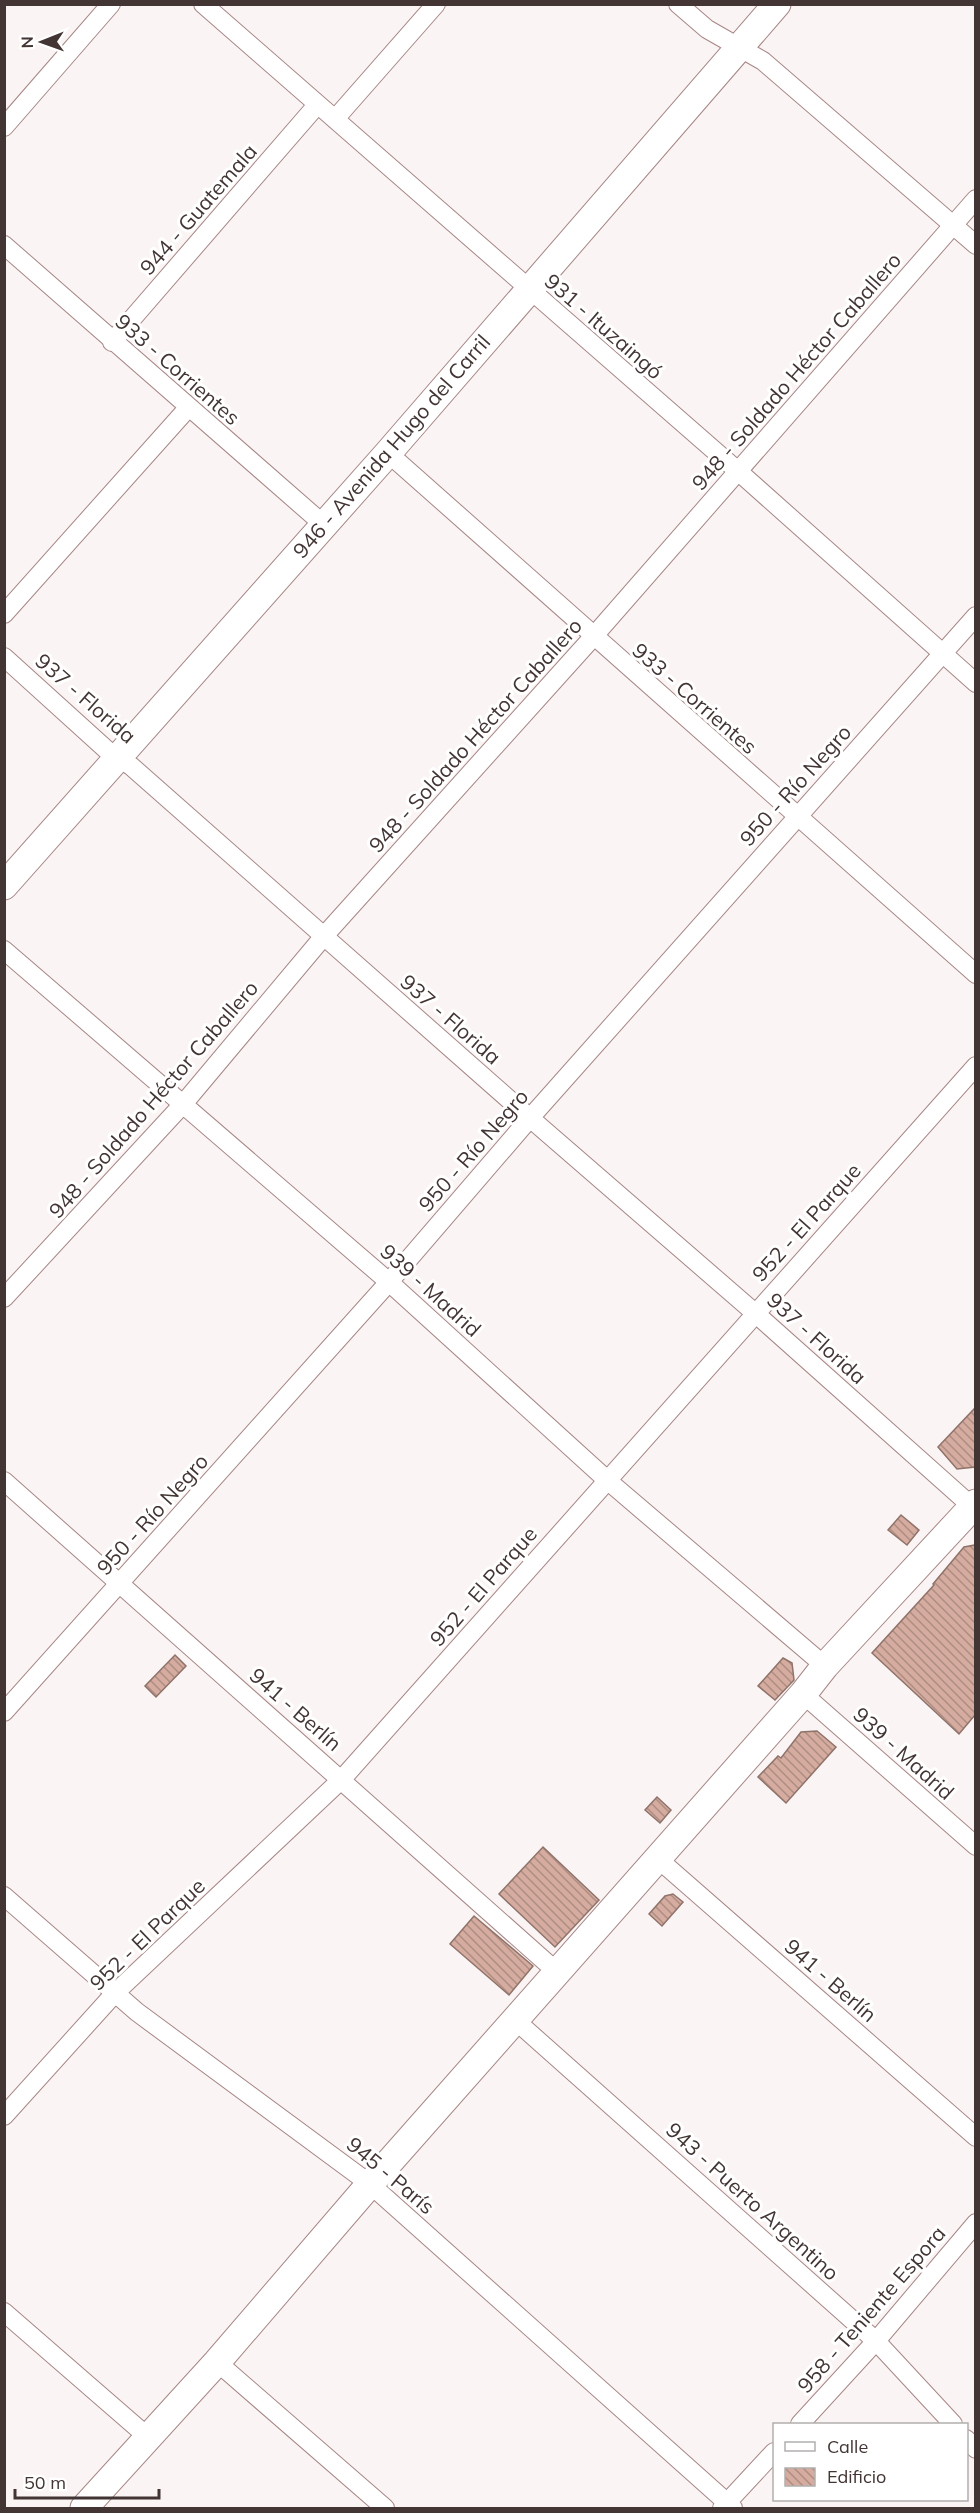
<svg xmlns="http://www.w3.org/2000/svg" width="980" height="2513" viewBox="0 0 980 2513" font-family="Mulish,sans-serif">
  <style>
    .building { fill: url(#building-back-hatch); stroke: #8f736a; stroke-width: 1.5 }
    .lines { fill: none; stroke-linecap: round; stroke-linejoin: round }
    .street-casing { stroke: #a68786; stroke-width: 20 }
    .secondary-casing { stroke: #a68786; stroke-width: 29 }
    .street { stroke: #fff; stroke-width: 18 }
    .secondary { stroke: #fff; stroke-width: 27 }
    .labels { text-anchor: middle; dominant-baseline: central; stroke-width: 6; stroke-linejoin: round; paint-order: stroke }
    .street-label { font-size: 21px; fill: #423534; stroke: #fff }
  </style>
  <defs>
    <pattern id="building-back-hatch" width="6" height="6" patternUnits="userSpaceOnUse" patternTransform="scale(1.5)"><rect width="6" height="6" fill="#d5ac9f"/><path d="M-1 5l2 2M0 0l6 6M5-1l2 2" fill="none" stroke="#ae8d82"/></pattern>
  </defs>
  <rect width="100%" height="100%" fill="#fbf4f4"/>
  <!-- building -->
  <g class="building">
    <path d="M975,1408V1467L957,1469L938,1447Z"/>
    <path d="M901,1515L919,1530L907,1545L888,1530Z"/>
    <path d="M975,1545V1715L959,1734L872,1653L934,1585L933,1584L964,1547Z"/>
    <path d="M175,1655L186,1666L156,1697L145,1686Z"/>
    <path d="M783,1658L792,1663L794,1680L775,1700L758,1686Z"/>
    <path d="M817,1731L836,1747L786,1803L758,1777L778,1756L781,1758L801,1732Z"/>
    <path d="M657,1797L671,1810L660,1823L645,1810Z"/>
    <path d="M543,1847L599,1900L555,1947L499,1894Z"/>
    <path d="M673,1894L683,1902L662,1926L649,1914L665,1896Z"/>
    <path d="M474,1916L533,1966L509,1995L450,1944Z"/>
  </g>
  <g class="lines">
    <defs>
      <g id="street">
        <path d="M203,4L739,472L976,683"/>
        <path d="M678,4L707,29L763,61L976,245"/>
        <path d="M335,119L436,4"/>
        <path d="M4,127L111,4"/>
        <path d="M4,245L323,524"/>
        <path d="M112,342L317,105"/>
        <path d="M388,453L976,974"/>
        <path d="M4,614L188,408"/>
        <path d="M4,657L109,752L131,766L530,1118L755,1313L976,1510"/>
        <path d="M4,950L389,1282L607,1480L825,1666"/>
        <path d="M4,1298L184,1103L324,936L593,637L976,199"/>
        <path d="M4,1481L557,1972"/>
        <path d="M803,1694L976,1846"/>
        <path d="M4,1712L389,1282L530,1118L976,616"/>
        <path d="M657,1858L976,2137"/>
        <path d="M4,1896L137,2012L370,2184L733,2508"/>
        <path d="M515,2020L876,2341L953,2424"/>
        <path d="M4,2116L115,1993L342,1779L976,1066"/>
        <path d="M4,2312L149,2438"/>
        <path d="M217,2362L385,2508"/>
        <path d="M800,2424L876,2341L976,2223"/>
        <path d="M966,2439L976,2449"/>
        <path d="M722,2508L774,2452"/>
      </g>
      <g id="secondary">
        <path d="M4,886L388,453L777,4"/>
        <path d="M84,2508L217,2362L370,2184L803,1694L825,1666L976,1503"/>
      </g>
    </defs>
    <!-- street casing -->
    <use href="#street" class="street-casing"/>
    <!-- secondary casing -->
    <use href="#secondary" class="secondary-casing"/>
    <!-- street -->
    <use href="#street" class="street"/>
    <!-- secondary -->
    <use href="#secondary" class="secondary"/>
  </g>
  <g class="labels">
    <!-- street labels -->
    <g class="street-label">
      <text transform="translate(198 209) rotate(-49)">944 - Guatemala</text>
      <text transform="translate(604 326) rotate(41)">931 - Ituzaingó</text>
      <text transform="translate(178 369) rotate(41)">933 - Corrientes</text>
      <text transform="translate(796 371) rotate(-49)">948 - Soldado Héctor Caballero</text>
      <text transform="translate(391 446) rotate(-49)">946 - Avenida Hugo del Carril</text>
      <text transform="translate(86 698) rotate(41)">937 - Florida</text>
      <text transform="translate(695 698) rotate(41)">933 - Corrientes</text>
      <text transform="translate(475 735) rotate(-48)">948 - Soldado Héctor Caballero</text>
      <text transform="translate(795 785) rotate(-48)">950 - Río Negro</text>
      <text transform="translate(451 1019) rotate(41)">937 - Florida</text>
      <text transform="translate(153 1099) rotate(-49)">948 - Soldado Héctor Caballero</text>
      <text transform="translate(473 1150) rotate(-49)">950 - Río Negro</text>
      <text transform="translate(806 1222) rotate(-48)">952 - El Parque</text>
      <text transform="translate(431 1290) rotate(42)">939 - Madrid</text>
      <text transform="translate(817 1338) rotate(42)">937 - Florida</text>
      <text transform="translate(152 1514) rotate(-48)">950 - Río Negro</text>
      <text transform="translate(483 1586) rotate(-49)">952 - El Parque</text>
      <text transform="translate(296 1709) rotate(41)">941 - Berlín</text>
      <text transform="translate(904 1753) rotate(42)">939 - Madrid</text>
      <text transform="translate(147 1934) rotate(-44)">952 - El Parque</text>
      <text transform="translate(831 1980) rotate(41)">941 - Berlín</text>
      <text transform="translate(391 2175) rotate(40)">945 - París</text>
      <text transform="translate(753 2201) rotate(42)">943 - Puerto Argentino</text>
      <text transform="translate(871 2309) rotate(-49)">958 - Teniente Espora</text>
    </g>
  </g>
  <!-- border -->
  <rect width="980" height="2513" fill="none" stroke="#423534" stroke-width="12"/>
  <!-- legend -->
  <rect x="773" y="2423" width="195" height="78" fill="#ffffff" stroke="#b3aeae" stroke-width="1.5"/>
  <rect x="785" y="2442" width="30" height="9" fill="#ffffff" stroke="#b3aeae" stroke-width="1.5"/>
  <text x="827" y="2453" font-size="18" fill="#423534">Calle</text>
  <rect x="785" y="2468" width="30" height="18" fill="url(#building-back-hatch)" stroke="#b3aeae" stroke-width="1.5"/>
  <text x="827" y="2483" font-size="18" fill="#423534">Edificio</text>
  <!-- north arrow -->
  <g transform="translate(42 42) rotate(269)" stroke="#ffffff" stroke-width="4.5" paint-order="stroke">
  <path d="M0-4.5L10 22L0 15L-10 22Z" fill="#423534"/>
  <text y="-9" font-size="16" font-weight="bold" text-anchor="middle" fill="#423534">N</text>
  </g>
  <!-- scale -->
  <path d="M15 2489v9h144v-9" fill="none" stroke="#423534" stroke-width="3"/>
  <text x="24" y="2489" font-size="18" fill="#423534" stroke="#ffffff" stroke-width="4.5" paint-order="stroke">50 m</text>
</svg>
